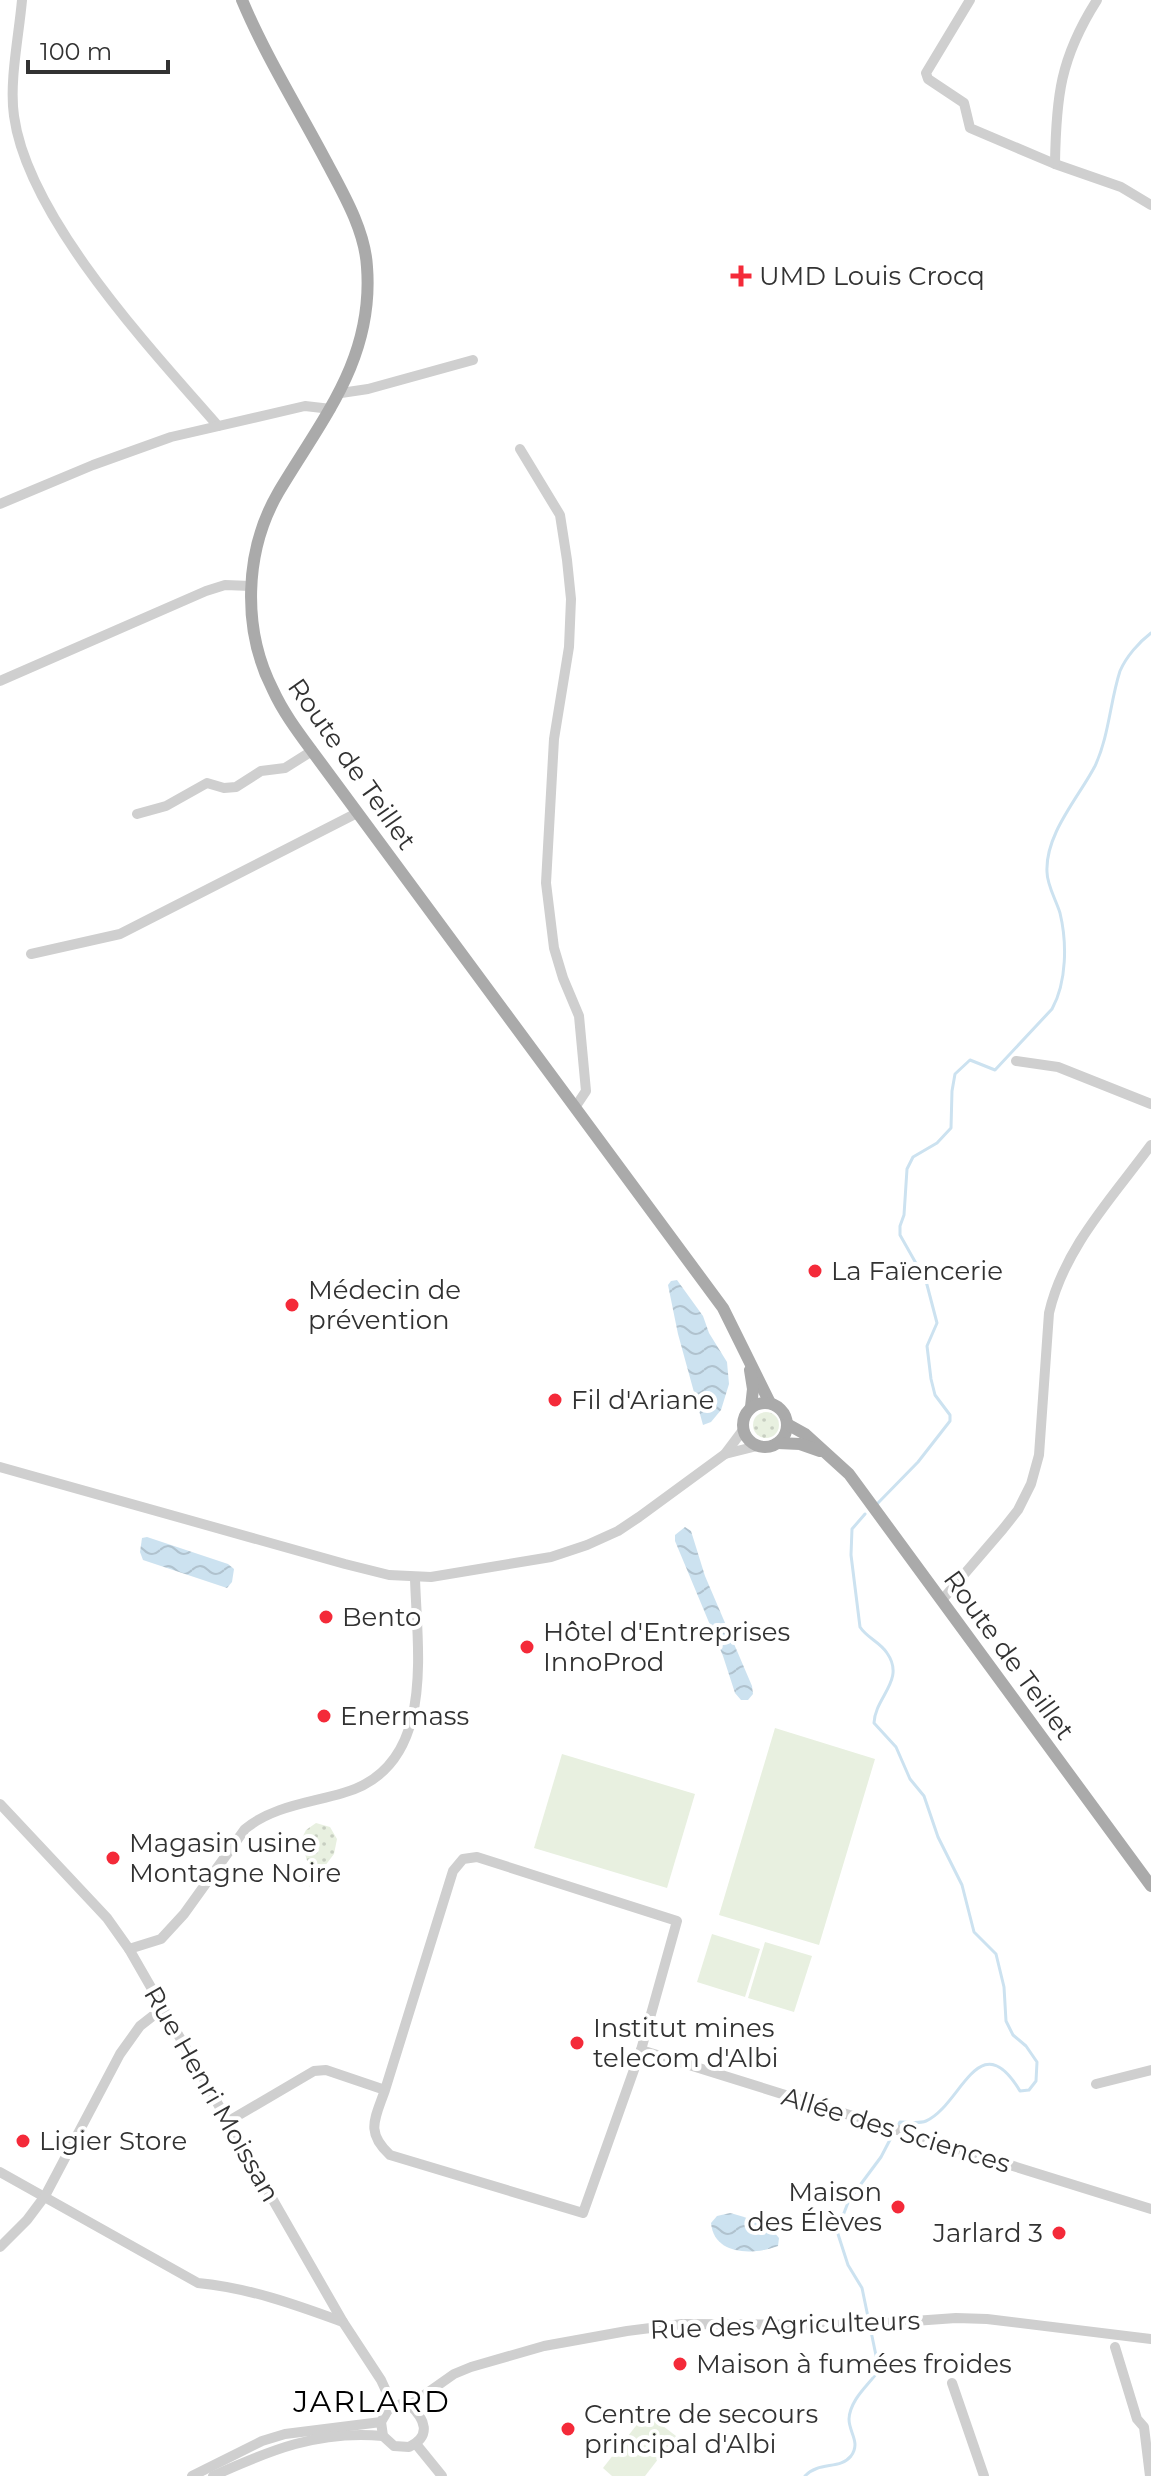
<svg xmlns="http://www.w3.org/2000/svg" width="1151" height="2476" viewBox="0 0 1151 2476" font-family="Montserrat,sans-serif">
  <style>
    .grass { fill: url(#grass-dots) }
    .pitch { fill: #e8f0e0 }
    .water { fill: url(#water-waves) }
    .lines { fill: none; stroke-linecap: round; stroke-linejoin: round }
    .stream { stroke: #cce2f0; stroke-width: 3 }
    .minor { stroke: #cfcfcf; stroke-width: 10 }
    .major { stroke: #aaa; stroke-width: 12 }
    .poi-dot { fill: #f42a39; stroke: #fff; stroke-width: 3 }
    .labels { text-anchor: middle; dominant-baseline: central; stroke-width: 8; stroke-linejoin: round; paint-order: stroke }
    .poi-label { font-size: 26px; fill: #323232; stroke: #fff; text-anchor: start }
    .street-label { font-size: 26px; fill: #323232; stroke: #fff }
    .quarter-label { font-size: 30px; letter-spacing: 2px; fill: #000; stroke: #fff }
  </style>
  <defs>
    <pattern id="grass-dots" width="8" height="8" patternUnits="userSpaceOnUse" patternTransform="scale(2)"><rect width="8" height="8" fill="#e8f0e0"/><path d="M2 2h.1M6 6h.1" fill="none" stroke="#c7cec1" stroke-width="1.8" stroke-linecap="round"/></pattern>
    <pattern id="water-waves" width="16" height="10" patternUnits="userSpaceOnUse" patternTransform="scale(2)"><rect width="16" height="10" fill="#cce2f0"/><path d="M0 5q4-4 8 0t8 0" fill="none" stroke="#b0c2ce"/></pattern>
  </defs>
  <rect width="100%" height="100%" fill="#fff"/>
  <!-- grass -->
  <g class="grass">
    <circle cx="766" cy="1425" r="13"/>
    <path d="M316,1823L330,1827L337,1839L334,1854L309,1887L308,1864L301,1840L306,1830Z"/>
  </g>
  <!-- pitch -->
  <g class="pitch">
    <path d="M775,1728L875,1759L819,1945L719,1915Z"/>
    <path d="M562,1754L695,1794L667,1888L534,1848Z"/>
    <path d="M712,1934L760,1949L745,1997L697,1982Z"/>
    <path d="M765,1942L812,1956L794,2012L748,1998Z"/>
    <path d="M646,2413L676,2436L645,2476H612L603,2468Z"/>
  </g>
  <!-- water -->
  <g class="water">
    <path d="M677,1280L703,1316L709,1333L727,1362L729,1384L721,1410L711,1422L703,1425L678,1334L668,1285L671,1281Z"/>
    <path d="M685,1527L691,1531L705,1576L752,1686L753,1694L748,1700H741L735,1693L723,1656L675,1541V1535Z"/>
    <path d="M147,1537L228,1564L234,1569L232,1582L227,1588L143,1560L140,1552L142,1538Z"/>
    <path d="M730,2213C746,2217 769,2224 779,2238L778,2246C754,2255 714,2256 711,2223L717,2216Z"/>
  </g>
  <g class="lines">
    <!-- stream -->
    <g class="stream">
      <path d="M877,1504L918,1462L950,1421V1415L935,1395L931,1379L927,1346L937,1323L926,1281L900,1235V1226L904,1215L907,1169L913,1157L937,1143L951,1128L952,1091L955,1074L970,1060L995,1070L1052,1009C1067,982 1067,942 1060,913C1056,900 1047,885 1047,872C1045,834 1079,797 1095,766C1109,736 1110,702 1120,671C1126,657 1139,642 1151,633"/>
      <path d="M865,1514L852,1529L851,1555L860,1627C867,1638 880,1642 887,1653C906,1680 875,1697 874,1723L896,1747L910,1779L924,1796L938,1837L962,1885L974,1932L996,1954L1004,1987L1006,2021L1013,2035L1026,2046L1037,2062L1036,2081L1029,2090L1020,2091C979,2022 961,2106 926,2121C919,2124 908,2122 900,2122L898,2126"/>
      <path d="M805,2476C819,2461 840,2470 851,2456C861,2442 849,2433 849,2419C850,2399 869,2385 879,2370L862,2288L848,2265L837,2231L849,2200L881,2157L894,2132"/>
    </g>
    <!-- minor -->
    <g class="minor">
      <path d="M22,0C19,35 9,82 14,116C28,218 151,349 218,426"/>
      <path d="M970,0L926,73L928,79L964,103L970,128L1055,164L1121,187L1151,205"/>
      <path d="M1055,164C1056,97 1060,58 1097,0"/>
      <path d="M341,393L368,389L473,360"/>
      <path d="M520,449L560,515L567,560L571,599L569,647L554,739L546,883L554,948L563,978L579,1016L586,1091L576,1106"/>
      <path d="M0,504L93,465L171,437L305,406L331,409"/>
      <path d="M0,681L206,591L225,585L251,586"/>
      <path d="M137,814L166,806L207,783L224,788L236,787L261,771L285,768L312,751"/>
      <path d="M31,954L120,934L357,813"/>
      <path d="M1016,1061L1058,1067L1151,1104"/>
      <path d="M725,1454L757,1446"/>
      <path d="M0,1467L345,1564L389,1575L431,1577L551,1557L587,1545L618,1531L639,1517L725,1454L743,1430"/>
      <path d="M942,1600L1003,1529L1018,1510L1031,1484L1039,1455L1049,1313C1064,1248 1112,1198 1151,1145"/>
      <path d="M0,1804L107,1918L129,1949L343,2322L381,2380L393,2406"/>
      <path d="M129,1949L161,1939L184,1914L245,1829C273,1806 310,1803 343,1793C437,1767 417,1651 415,1578"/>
      <path d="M641,2050L1151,2209"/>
      <path d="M1096,2084L1151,2070"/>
      <path d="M227,2122L314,2071L326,2070L385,2090L453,1871L463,1859L477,1857L677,1921L641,2050L583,2213L390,2155C365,2132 375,2119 385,2090"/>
      <path d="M0,2172L198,2283C249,2288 294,2304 343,2322"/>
      <path d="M0,2247L27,2220L45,2196L120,2054L140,2026L163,2008"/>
      <path d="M1115,2347L1137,2419L1144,2427L1150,2476"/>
      <path d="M952,2383L984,2476"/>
      <path d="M410,2405C425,2419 432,2436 409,2447L394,2446L383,2436L381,2422L388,2410L401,2404L410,2405L454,2374L471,2367L544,2346L627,2331L682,2324L858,2325L956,2318L987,2319L1151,2339"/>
      <path d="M416,2444L442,2476"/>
      <path d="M192,2476L262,2441L285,2434L381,2422"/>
      <path d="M213,2476C270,2450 319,2430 383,2436"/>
    </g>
    <!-- major -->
    <g class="major">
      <path d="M242,0C265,55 298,108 326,161C343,193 365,230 367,267C374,359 322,419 278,493C244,552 242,630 273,690C283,712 298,732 312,751L723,1308L770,1403"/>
      <path d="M750,1370L753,1389L751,1407"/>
      <circle cx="765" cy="1425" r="22"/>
      <path d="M787,1424L805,1434L849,1474L1151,1886"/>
      <path d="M778,1443L800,1444L820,1451"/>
    </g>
  </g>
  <!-- markers -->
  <g class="poi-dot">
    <path d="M737 264h8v8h8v8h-8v8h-8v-8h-8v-8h8z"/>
    <circle cx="815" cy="1271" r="8"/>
    <circle cx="292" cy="1305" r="8"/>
    <circle cx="555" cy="1400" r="8"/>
    <circle cx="326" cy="1617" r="8"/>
    <circle cx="527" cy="1647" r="8"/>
    <circle cx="324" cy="1716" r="8"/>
    <circle cx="113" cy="1858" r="8"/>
    <circle cx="577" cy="2043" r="8"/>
    <circle cx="23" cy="2141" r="8"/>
    <circle cx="898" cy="2207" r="8"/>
    <circle cx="1059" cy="2233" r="8"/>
    <circle cx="680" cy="2364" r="8"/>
    <circle cx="568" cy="2429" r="8"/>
  </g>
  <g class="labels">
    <!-- poi labels -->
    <g class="poi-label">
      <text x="759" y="276">UMD Louis Crocq</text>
      <text x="831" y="1271">La Faïencerie</text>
      <text x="308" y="1290">Médecin de<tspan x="308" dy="30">prévention</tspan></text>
      <text x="571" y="1400">Fil d'Ariane</text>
      <text x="342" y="1617">Bento</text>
      <text x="543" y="1632">Hôtel d'Entreprises<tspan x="543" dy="30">InnoProd</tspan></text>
      <text x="340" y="1716">Enermass</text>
      <text x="129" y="1843">Magasin usine<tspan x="129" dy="30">Montagne Noire</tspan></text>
      <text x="593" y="2028">Institut mines<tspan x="593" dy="30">telecom d'Albi</tspan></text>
      <text x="39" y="2141">Ligier Store</text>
      <text x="882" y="2192" text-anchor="end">Maison<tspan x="882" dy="30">des Élèves</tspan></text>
      <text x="1043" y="2233" text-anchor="end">Jarlard 3</text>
      <text x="696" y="2364">Maison à fumées froides</text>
      <text x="584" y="2414">Centre de secours<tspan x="584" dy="30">principal d'Albi</tspan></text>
    </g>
    <!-- street labels -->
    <g class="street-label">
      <text transform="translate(352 764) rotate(55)">Route de Teillet</text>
      <text transform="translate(1009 1655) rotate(54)">Route de Teillet</text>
      <text transform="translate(212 2094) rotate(60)">Rue Henri Moissan</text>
      <text transform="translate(896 2130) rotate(17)">Allée des Sciences</text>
      <text transform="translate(785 2325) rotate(-2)">Rue des Agriculteurs</text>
    </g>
    <!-- quarter labels -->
    <g class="quarter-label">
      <text x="372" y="2401">JARLARD</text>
    </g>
  </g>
  <!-- scale -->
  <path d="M28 60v12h140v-12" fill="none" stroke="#323232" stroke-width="4"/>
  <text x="40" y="60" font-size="24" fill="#323232" stroke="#ffffff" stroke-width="6" paint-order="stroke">100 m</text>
</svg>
